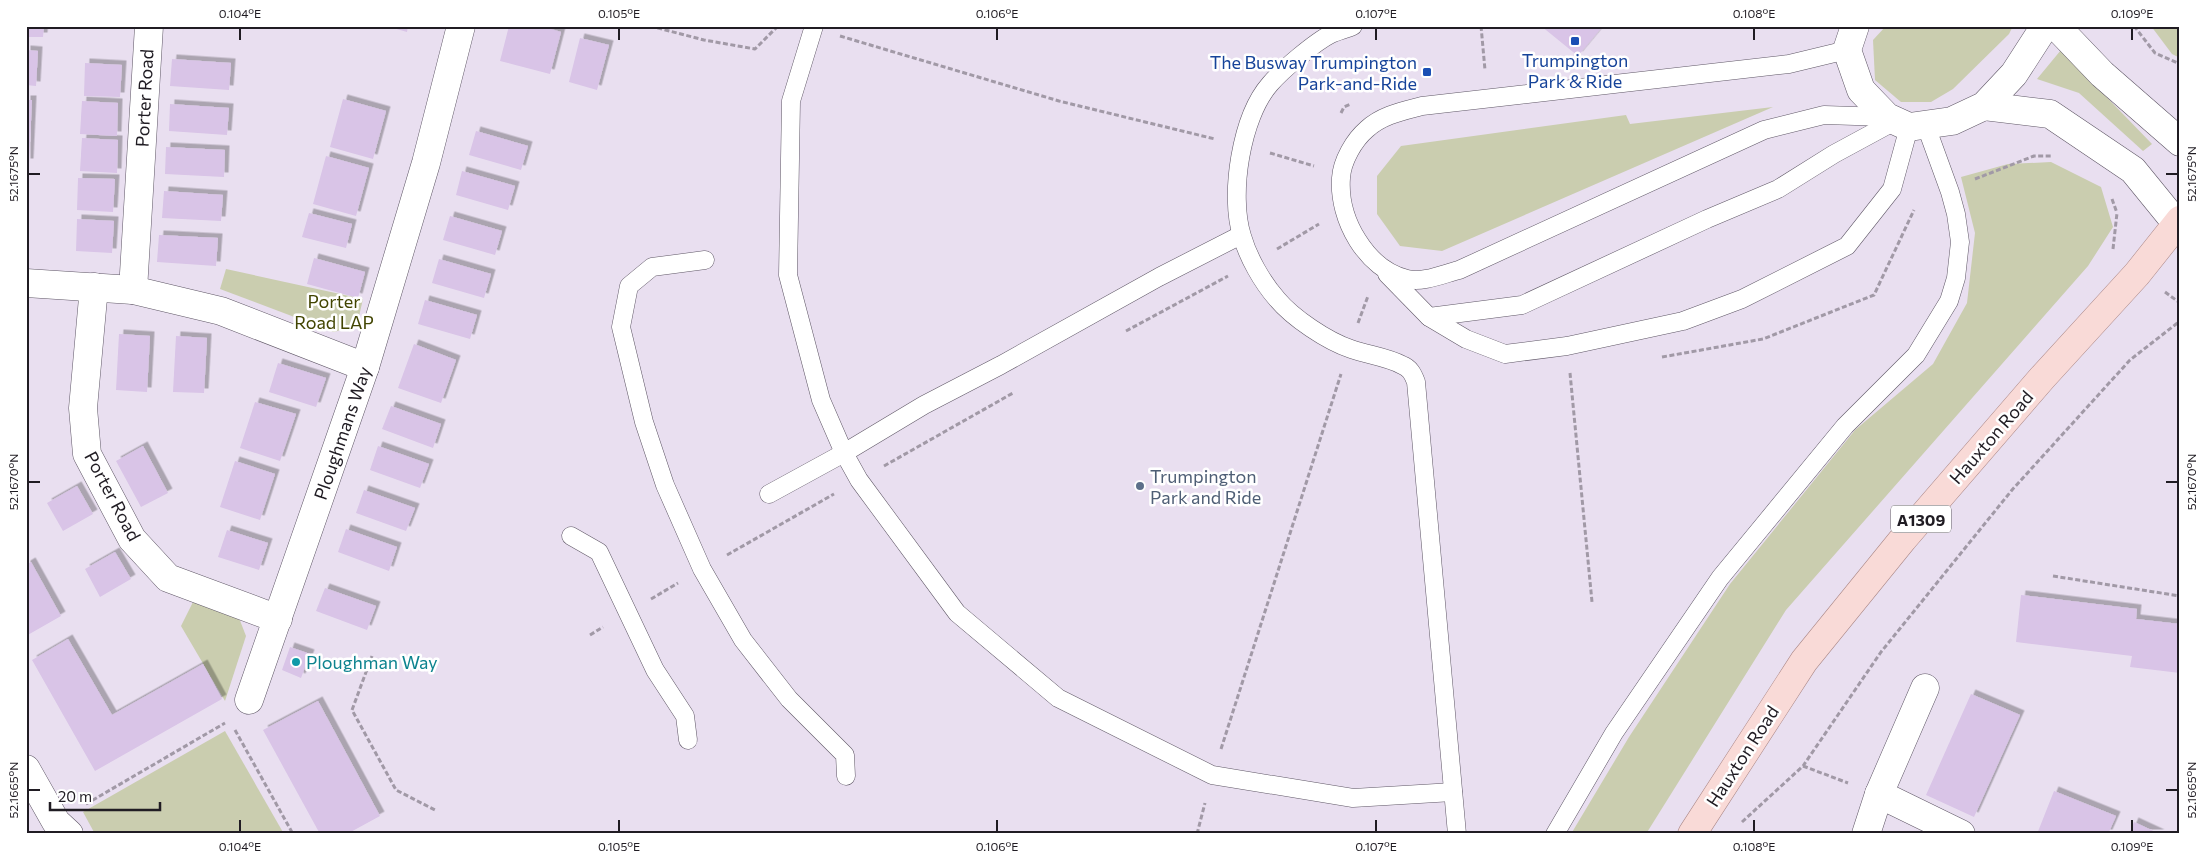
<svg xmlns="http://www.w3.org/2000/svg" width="2206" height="860" viewBox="0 0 2206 860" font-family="Commissioner,sans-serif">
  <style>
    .green { fill: #cacdaf }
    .building { fill: #d9c4e7; filter: url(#shadow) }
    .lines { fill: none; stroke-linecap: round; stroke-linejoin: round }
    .lane-casing { stroke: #5f5766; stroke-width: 19 }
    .street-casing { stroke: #5f5766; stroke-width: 29 }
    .primary-casing { stroke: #aa8786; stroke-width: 29 }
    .path { stroke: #a199a6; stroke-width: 3; stroke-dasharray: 5 2.5; stroke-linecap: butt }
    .lane { stroke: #fff; stroke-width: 18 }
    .street { stroke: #fff; stroke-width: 28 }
    .primary { stroke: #f9dad7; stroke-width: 28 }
    .ticks { fill: none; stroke: #201c23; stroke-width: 2 }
    .transit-dot { fill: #1a4fb4; stroke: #fff; stroke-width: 2 }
    .service-dot { fill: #5c6f8a; stroke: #fff; stroke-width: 2 }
    .culture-dot { fill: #0f9aa8; stroke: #fff; stroke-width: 2 }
    .labels { text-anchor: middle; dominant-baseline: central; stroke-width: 5; stroke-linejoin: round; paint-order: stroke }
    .shield { fill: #fff; stroke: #636065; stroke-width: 1 }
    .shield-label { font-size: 16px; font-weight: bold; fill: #201c23 }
    .transit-label { font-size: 18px; fill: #164399; stroke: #fff }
    .street-label { font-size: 18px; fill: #201c23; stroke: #fff }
    .park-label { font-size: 18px; fill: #424502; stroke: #fff }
    .service-label { font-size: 18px; fill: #4e5e75; stroke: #fff; text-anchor: start }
    .culture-label { font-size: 18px; fill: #0d838f; stroke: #fff; text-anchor: start }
    .neatline { fill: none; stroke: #201c23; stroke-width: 2 }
    .ticks-label { font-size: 12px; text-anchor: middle; fill: #201c23 }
  </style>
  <defs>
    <filter id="shadow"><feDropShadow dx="4.5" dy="-4.5" stdDeviation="0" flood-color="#0004"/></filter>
  </defs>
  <rect width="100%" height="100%" fill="#e9dff0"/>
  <!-- green -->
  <g class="green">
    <path d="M1886,26H2013L2009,34L1953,89L1931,102H1901L1875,80L1873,40Z"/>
    <path d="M2151,26H2180V58L2172,54Z"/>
    <path d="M2061,50L2152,144L2143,151L2079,93L2037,79Z"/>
    <path d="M1773,107L1442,251L1400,246L1377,214V176L1401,146L1626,115L1630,124Z"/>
    <path d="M2051,162L2101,187L2113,227L2088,266L1786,610L1646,834H1571L1629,737L1730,584L1855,430L1933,364L1967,303L1975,233L1961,177L2008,164Z"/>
    <path d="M226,269L363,299L357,325L334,332L220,289Z"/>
    <path d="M193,602L239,618L246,636L225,701L181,626Z"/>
    <path d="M225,731L284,834H95L83,812Z"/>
  </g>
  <!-- building -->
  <g class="building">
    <path d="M26,26H44L43,37H26Z"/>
    <path d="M386,26H408L407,32Z"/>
    <path d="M509,26H541L561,32L550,74L500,61Z"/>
    <path d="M1541,26H1603L1578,56Z"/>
    <path d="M580,38L609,45L597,90L569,82Z"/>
    <path d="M26,50L38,51L36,86L26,85Z"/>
    <path d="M172,59L231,63L229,90L170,86Z"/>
    <path d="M85,63L122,65L120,97L84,96Z"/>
    <path d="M343,99L386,111L373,159L330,147Z"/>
    <path d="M26,100H32L29,163H26Z"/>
    <path d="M82,101L118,103L117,136L80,134Z"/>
    <path d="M170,104L229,108L227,135L169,131Z"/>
    <path d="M476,131L528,146L521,170L469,155Z"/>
    <path d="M82,138L118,140L117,173L80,171Z"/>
    <path d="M166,147L225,150L224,177L165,174Z"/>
    <path d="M326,156L369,168L356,216L313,204Z"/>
    <path d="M462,171L515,186L508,210L456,195Z"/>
    <path d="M78,178L115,179L113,212L77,210Z"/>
    <path d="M164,191L223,195L221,221L162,218Z"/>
    <path d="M309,213L352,224L346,248L302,237Z"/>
    <path d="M450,216L502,231L495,255L443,240Z"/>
    <path d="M77,219L114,221L112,253L76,251Z"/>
    <path d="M159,235L218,238L216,266L157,262Z"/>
    <path d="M314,258L365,272L358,298L307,284Z"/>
    <path d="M439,259L491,274L484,298L432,283Z"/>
    <path d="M425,300L477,315L470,339L418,324Z"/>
    <path d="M119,334L150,336L147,392L116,390Z"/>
    <path d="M176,336L207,338L204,393L173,392Z"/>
    <path d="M414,344L456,360L441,403L398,388Z"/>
    <path d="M278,363L326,378L316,407L269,392Z"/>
    <path d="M255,402L296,414L280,461L240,448Z"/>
    <path d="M391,406L441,424L433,448L382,429Z"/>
    <path d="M143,446L168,493L141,507L116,461Z"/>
    <path d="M378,446L429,464L420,488L370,470Z"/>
    <path d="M235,461L275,474L260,520L220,507Z"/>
    <path d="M77,486L93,514L63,531L47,503Z"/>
    <path d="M364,490L415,508L406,531L356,513Z"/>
    <path d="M346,529L397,547L389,571L338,552Z"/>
    <path d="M227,530L268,543L259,570L218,557Z"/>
    <path d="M115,552L131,579L100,597L85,569Z"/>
    <path d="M31,562L61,616L26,636V565Z"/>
    <path d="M325,588L376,606L367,630L316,611Z"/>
    <path d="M2021,595L2137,609L2136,619L2180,624V673L2130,667L2132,656L2016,642Z"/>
    <path d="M68,639L112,715L203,664L222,699L95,771L32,660Z"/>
    <path d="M290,647L310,654L301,678L282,670Z"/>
    <path d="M1971,694L2020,715L1974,817L1926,795Z"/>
    <path d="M318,701L380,816L347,834H320L263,730Z"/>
    <path d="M2054,791L2116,816L2108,834H2037Z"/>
    <path d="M2134,822L2160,834H2129Z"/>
  </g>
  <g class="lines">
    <defs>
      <g id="lane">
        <path d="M814,26L791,101L788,275L821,400L844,453L859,480L957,613L1058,698L1212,775L1353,798L1453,792"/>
        <path d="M1353,26C1346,29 1338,31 1331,34C1315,42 1282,70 1270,84C1241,117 1229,195 1242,236C1248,257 1262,282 1277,299C1293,318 1327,341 1351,349C1368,355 1387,357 1402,365C1410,368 1413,374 1416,382L1457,834"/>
        <path d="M1847,50L1789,64L1422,106C1403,111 1382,115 1367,129C1354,140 1342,161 1341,178C1338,219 1366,269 1407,279C1423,283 1443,274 1459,270L1764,130L1824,115L1887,117"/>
        <path d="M705,260L652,267L629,286L621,327L644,422L665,485L702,569L743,640L789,699L845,755L846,776"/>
        <path d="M1387,274L1429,317L1522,305L1707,219L1778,189L1834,154L1895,121"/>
        <path d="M1429,317L1466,339L1505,354L1567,346L1683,321L1742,299L1847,246L1892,189L1909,127"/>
        <path d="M769,494L844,453L924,405L1001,365L1159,277L1241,235"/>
        <path d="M571,536L599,552L655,670L685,716L688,740"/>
        <path d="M1555,834L1614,733L1720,578L1845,426L1916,355L1949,301L1956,278L1960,242L1956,214L1950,192L1926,126"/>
      </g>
      <g id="street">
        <path d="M1855,26L1847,50L1861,90L1887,117L1909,127L1952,121L1984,106L2014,74L2045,26"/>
        <path d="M2056,26L2102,74L2180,142"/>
        <path d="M1984,106L2050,114L2133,170L2177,224"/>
        <path d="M26,283L133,290L221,311L365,367"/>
        <path d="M94,287L83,408L87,454L132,539L168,578L278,619"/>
        <path d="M133,290L149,26"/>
        <path d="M249,700L365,367L426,163L461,26"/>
        <path d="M26,769L56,822L69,834"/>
        <path d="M1879,794L1961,834"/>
        <path d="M1866,834L1879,794L1925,688"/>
      </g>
      <path id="primary" d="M1692,834L1804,661L1903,539L2042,378L2137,274L2180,220"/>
    </defs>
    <!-- lane casing -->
    <use href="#lane" class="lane-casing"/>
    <!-- street casing -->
    <use href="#street" class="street-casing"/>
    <!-- primary casing -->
    <use href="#primary" class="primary-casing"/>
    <!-- path -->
    <g class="path">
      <path d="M650,26L704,40L755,49L778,26"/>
      <path d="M1481,26L1485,70"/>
      <path d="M2134,26L2155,53L2180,64"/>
      <path d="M840,36L1059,101L1215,139"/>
      <path d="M1341,113L1344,107L1351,104"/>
      <path d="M1270,153L1314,166"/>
      <path d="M1975,179L2034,156H2052"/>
      <path d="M2112,199L2117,213"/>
      <path d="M1277,249L1319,224"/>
      <path d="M2113,249L2117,213"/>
      <path d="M2165,292L2180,303"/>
      <path d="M1358,323L1368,296"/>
      <path d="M1126,331L1228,276"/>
      <path d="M1662,357L1763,339L1874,295L1914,210"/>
      <path d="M1570,373L1592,602"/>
      <path d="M884,466L1013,393"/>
      <path d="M727,555L834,494"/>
      <path d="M2053,576L2180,596"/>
      <path d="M651,599L678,583"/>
      <path d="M590,635L603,627"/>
      <path d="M372,656L352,710L396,790L437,811"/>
      <path d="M235,730L293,834"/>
      <path d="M1221,749L1341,374"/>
      <path d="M1803,766L1848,783"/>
      <path d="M86,804L225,723"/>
      <path d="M1742,822L1803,766L1881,652L2012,490L2130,360L2180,321"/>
      <path d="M1197,834L1205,803"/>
    </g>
    <!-- lane -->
    <use href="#lane" class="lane"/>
    <!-- street -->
    <use href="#street" class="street"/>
    <!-- primary -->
    <use href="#primary" class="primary"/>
  </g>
  <!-- ticks -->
  <path class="ticks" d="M240,28V40M619,28V40M997,28V40M1376,28V40M1754,28V40M2132,28V40M28,174H40M2166,174H2178M28,482H40M2166,482H2178M28,790H40M2166,790H2178M240,820V832M619,820V832M997,820V832M1376,820V832M1754,820V832M2132,820V832"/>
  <!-- markers -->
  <g class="transit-dot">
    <rect x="1570" y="36" width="10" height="10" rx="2.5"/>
    <rect x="1422" y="67" width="10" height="10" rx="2.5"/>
  </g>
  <circle class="service-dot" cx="1140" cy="486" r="5"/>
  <circle class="culture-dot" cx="296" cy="662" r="5"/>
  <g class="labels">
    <!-- shield labels -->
    <rect class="shield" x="1891" y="505.5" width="60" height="27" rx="4"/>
    <g class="shield-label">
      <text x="1921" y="519">A1309</text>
    </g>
    <!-- transit labels -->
    <g class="transit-label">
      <text x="1575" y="60">Trumpington<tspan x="1575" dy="21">Park &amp; Ride</tspan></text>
      <text x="1417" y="62" text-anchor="end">The Busway Trumpington<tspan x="1417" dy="21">Park-and-Ride</tspan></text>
    </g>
    <!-- street labels -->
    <g class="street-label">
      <text transform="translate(144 98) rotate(-87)">Porter Road</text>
      <text transform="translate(342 433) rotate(-71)">Ploughmans Way</text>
      <text transform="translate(1991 437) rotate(-49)">Hauxton Road</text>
      <text transform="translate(113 496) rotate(62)">Porter Road</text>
      <text transform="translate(1742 756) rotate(-57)">Hauxton Road</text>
    </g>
    <!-- park labels -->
    <g class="park-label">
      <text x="334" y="301">Porter<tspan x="334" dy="21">Road LAP</tspan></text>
    </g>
    <!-- service labels -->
    <g class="service-label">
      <text x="1150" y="476">Trumpington<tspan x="1150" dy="21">Park and Ride</tspan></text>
    </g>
    <!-- culture labels -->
    <g class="culture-label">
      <text x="306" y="662">Ploughman Way</text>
    </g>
  </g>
  <!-- border -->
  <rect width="2206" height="860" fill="none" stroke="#ffffff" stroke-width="55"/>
  <!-- scale -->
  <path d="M50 802v8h110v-8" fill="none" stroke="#201c23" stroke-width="2.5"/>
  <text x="58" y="802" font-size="15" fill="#201c23" stroke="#ffffff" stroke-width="4" paint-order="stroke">20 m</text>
  <rect x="28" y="28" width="2150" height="804" class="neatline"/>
  <g class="ticks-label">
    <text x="240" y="18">0.104°E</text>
    <text x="619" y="18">0.105°E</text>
    <text x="997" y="18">0.106°E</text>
    <text x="1376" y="18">0.107°E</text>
    <text x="1754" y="18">0.108°E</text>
    <text x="2132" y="18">0.109°E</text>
    <text transform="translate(14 174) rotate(-90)" y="4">52.1675°N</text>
    <text transform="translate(2192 174) rotate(-90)" y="4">52.1675°N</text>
    <text transform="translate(14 482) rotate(-90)" y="4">52.1670°N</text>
    <text transform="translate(2192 482) rotate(-90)" y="4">52.1670°N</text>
    <text transform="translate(14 790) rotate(-90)" y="4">52.1665°N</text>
    <text transform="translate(2192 790) rotate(-90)" y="4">52.1665°N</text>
    <text x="240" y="851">0.104°E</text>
    <text x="619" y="851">0.105°E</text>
    <text x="997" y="851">0.106°E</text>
    <text x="1376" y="851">0.107°E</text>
    <text x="1754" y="851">0.108°E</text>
    <text x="2132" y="851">0.109°E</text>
  </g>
</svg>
